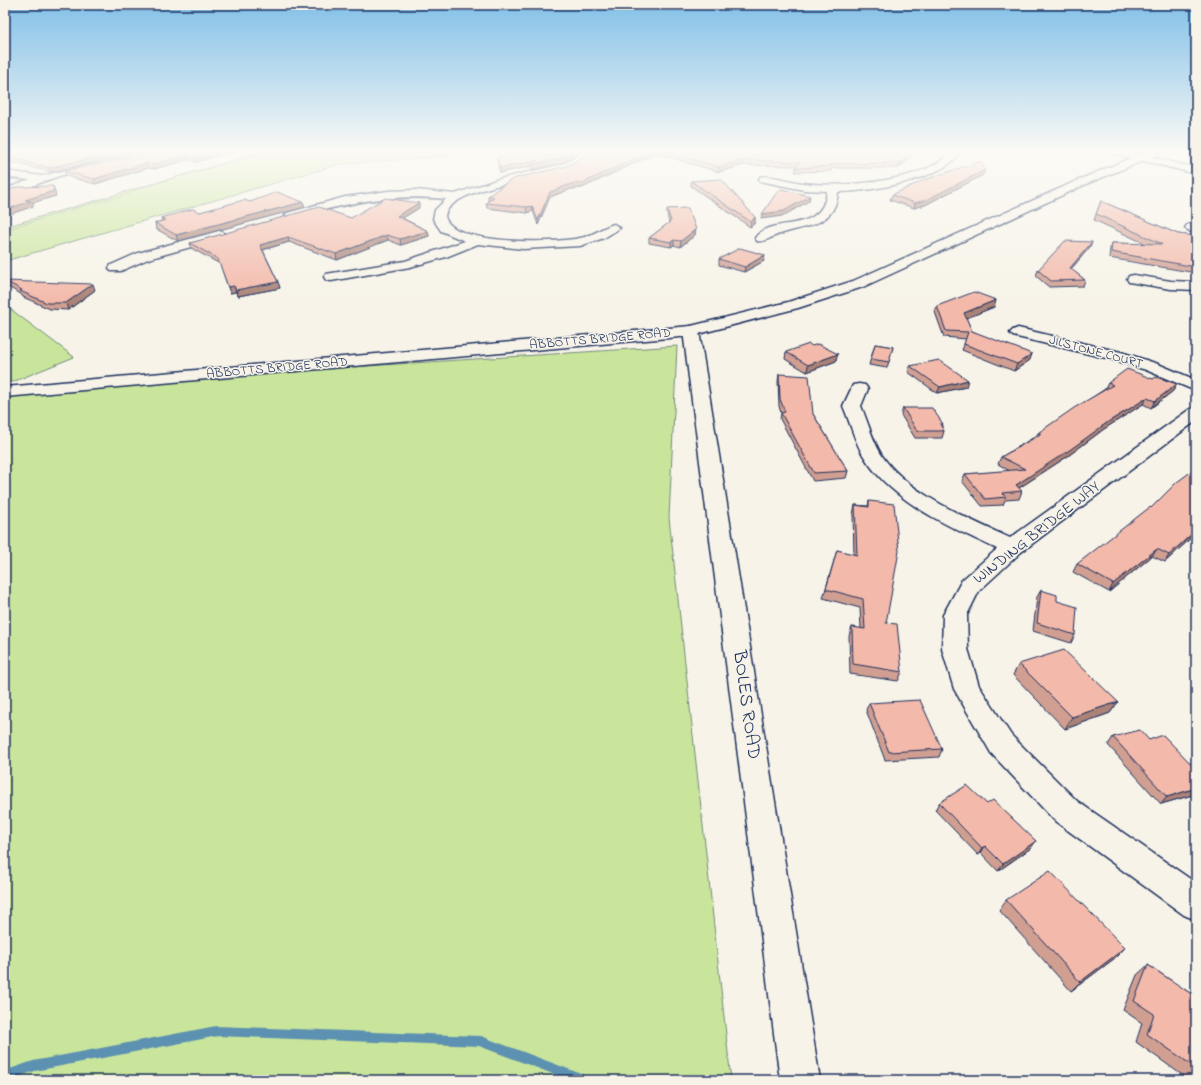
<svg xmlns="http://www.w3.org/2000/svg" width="1201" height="1085" viewBox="0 0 1201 1085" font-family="'Indie Flower',sans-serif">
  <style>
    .green { fill: #c9e59c; stroke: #728a7d }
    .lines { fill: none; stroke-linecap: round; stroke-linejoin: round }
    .stream { stroke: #5d91b1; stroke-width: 10 }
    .minor-casing { stroke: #1b2f5e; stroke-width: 3 }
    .tertiary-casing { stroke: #1b2f5e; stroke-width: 3 }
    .secondary-casing { stroke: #1b2f5e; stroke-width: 3 }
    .path-far1 { stroke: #1b2f5e; stroke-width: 1; stroke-dasharray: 0.5 1.5; stroke-linecap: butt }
    .path { stroke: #1b2f5e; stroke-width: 1.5; stroke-dasharray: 0.5 2; stroke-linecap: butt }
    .minor { fill: #f7f3e8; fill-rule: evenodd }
    .tertiary { fill: #f7f3e8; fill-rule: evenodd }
    .secondary { fill: #f7f3e8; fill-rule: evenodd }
    .wall { fill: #d19f92; stroke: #1b2f5e }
    .shaded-wall { fill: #aa8277; stroke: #1b2f5e }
    .building { fill: #f3b9aa; stroke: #1b2f5e }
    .labels { text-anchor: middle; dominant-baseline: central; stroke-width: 3; stroke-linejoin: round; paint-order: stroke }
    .far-street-label { font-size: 13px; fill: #1b2f5e; stroke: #f7f3e8 }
    .street-label { font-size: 16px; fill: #1b2f5e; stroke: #f7f3e8 }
    .near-street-label { font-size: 19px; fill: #1b2f5e; stroke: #f7f3e8 }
  </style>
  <rect width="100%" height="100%" fill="#f7f3e8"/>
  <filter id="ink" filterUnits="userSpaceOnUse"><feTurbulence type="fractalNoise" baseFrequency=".025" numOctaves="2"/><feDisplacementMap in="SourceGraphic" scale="8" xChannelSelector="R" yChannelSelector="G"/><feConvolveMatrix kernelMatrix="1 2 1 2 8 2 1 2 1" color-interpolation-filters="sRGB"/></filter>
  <g filter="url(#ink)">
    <!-- green -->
    <g class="green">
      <path d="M266,151H498L490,153L340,164L5,261V227Z"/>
      <path d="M5,305L74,357L5,385Z"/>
      <path d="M677,346L669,518L731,1080H5V397L274,372Z"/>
    </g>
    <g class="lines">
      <!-- stream -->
      <path class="stream" d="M5,1076L34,1066L217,1031L480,1041L583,1080"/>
      <defs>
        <g id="minor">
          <path d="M147,151H164L159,154L59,176L5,196V189L30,180L5,177V171L42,176Z"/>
          <path d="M582,151H592C586,159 576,165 567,169C543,178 449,188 445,216C450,246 557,243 580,238C593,236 602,227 614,224L620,228L604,238L580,246L523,249L478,244L446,257L410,267L331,281L326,280L324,277L326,274L405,261L465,241L441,231L433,219L435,210L446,199C384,193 349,204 291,218L285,215L287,213L345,197L388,191L416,190L455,194L499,179L560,165L571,160Z"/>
          <path d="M947,151H957L958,155C940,180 868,192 838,192C835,226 807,225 780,234C772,236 765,243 757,241L755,238C771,214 822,237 827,191L804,190L760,181L759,179L760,177C770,174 792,182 803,183C840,188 921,182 948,155Z"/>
          <path d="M1110,151H1126L1196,168V174L1112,153Z"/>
          <path d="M1196,222V230L1191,232L1185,228L1187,225Z"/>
          <path d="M219,231L223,232L225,235L223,238L148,259L121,271H111L109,268L111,265L138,253Z"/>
          <path d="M1134,275L1171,281L1196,282V290L1171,289L1129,282L1127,279L1129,276Z"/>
          <path d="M1018,328L1121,352L1158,364L1196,380V391L1146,370L1110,359L1013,336L1010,333L1013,330Z"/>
          <path d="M859,384L865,385L868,389L861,406C868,422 872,439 881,454C906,493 969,519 1010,538L1190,409L1196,408V421L1020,553L979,591L967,615L968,649L979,686L1011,735L1077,801L1196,883V920L1184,915L1055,821L991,753L954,689L942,649L943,615L962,580L997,549C949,526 891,502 863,455C854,440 850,422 843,406L853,385Z"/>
        </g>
        <path id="tertiary" d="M691,326L696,328L699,331L820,1080H780L683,331L686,328Z"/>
        <path id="secondary" d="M1153,151H1167L1091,182L863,287L798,308L691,336L5,397V387L691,326L788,302L853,281L1083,178L1136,156Z"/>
      </defs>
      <!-- minor casing -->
      <use href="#minor" class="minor-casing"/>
      <!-- tertiary casing -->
      <use href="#tertiary" class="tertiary-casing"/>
      <!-- secondary casing -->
      <use href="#secondary" class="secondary-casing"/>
      <!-- path-far1 -->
      <path class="path-far1" d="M5,230L90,204L124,196L141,187L269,151"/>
      <!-- path -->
      <g class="path">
        <path d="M5,230L8,229"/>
        <path d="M5,235L11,241L5,245"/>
      </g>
      <!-- minor -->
      <use href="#minor" class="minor"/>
      <!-- tertiary -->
      <use href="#tertiary" class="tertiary"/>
      <!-- secondary -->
      <use href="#secondary" class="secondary"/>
    </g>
    <!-- wall -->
    <g class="wall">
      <path d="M5,151H141L51,172L10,162L5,158Z"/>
      <path d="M158,151H236L196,162L187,160L154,169L148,168L95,184L66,176L64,171Z"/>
      <path d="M598,151H917L899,168H832L831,169V171L795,172L796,168L797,166L743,165L719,172L656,153L582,188L571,189L550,197L538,225L533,211L527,213L487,208L486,203L488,201V196L567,166Z"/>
      <path d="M573,156L560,164L531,170V166L500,173L497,161V157Z"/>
      <path d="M983,175L925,205L914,208L890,200L892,195Z"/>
      <path d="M691,181L755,217V223L750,227L691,186Z"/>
      <path d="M1101,201L1178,234L1196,236V273L1109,258L1110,248L1112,243L1146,244L1094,220Z"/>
      <path d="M250,202H303L305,207L178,241L156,229L155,223L162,221L161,218L200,212Z"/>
      <path d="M419,208L402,218L428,231L429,236L401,245L388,240L337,260L289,242L263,250L278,282L280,288L238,296L236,292L230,293L220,264L191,248L190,243Z"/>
      <path d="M667,209L696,229L695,235L680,247L674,245L671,247L649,243V238L669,223L667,214Z"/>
      <path d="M1092,242L1089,248L1071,269L1085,280L1083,286L1049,287L1036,276L1038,270Z"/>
      <path d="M719,259L764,261L744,272L719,265Z"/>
      <path d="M5,281L95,290L68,310L50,309L23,297L21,294L8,287Z"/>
      <path d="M996,300L994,307L966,318L972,331L1030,360L1014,371L962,350L966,339L944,337L935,312L937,306Z"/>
      <path d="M875,344L893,347L887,368L869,365Z"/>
      <path d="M786,352L836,361L807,372L785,359Z"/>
      <path d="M910,366L966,387L937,393L908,372Z"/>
      <path d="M779,374L813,414L848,471L846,478L813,481L780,419L781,413L779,406L778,381Z"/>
      <path d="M1153,379L1177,384L1173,391L1151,408L1143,404L1104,429L1068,456L1019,488L1022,491L1019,499L1005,500L1003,505L982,506L962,481L965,474L1010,471L998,464L1001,457L1036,436L1038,433L1105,389L1108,383Z"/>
      <path d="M903,408L943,424L942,427L944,431L942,438H915L901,415Z"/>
      <path d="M869,501L886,623L902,672L898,681L850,674L849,636L852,627L861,629L860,608L823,598L837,550L854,555L853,514L855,505L868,506Z"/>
      <path d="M1193,528L1192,537L1165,562L1152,556L1109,592L1073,572L1077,564Z"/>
      <path d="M1041,590L1075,635L1071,643L1033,631L1037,597Z"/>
      <path d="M1019,664L1118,702L1110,713L1065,729L1013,675Z"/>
      <path d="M869,703L942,749L939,757L885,760L866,710Z"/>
      <path d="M1113,737L1149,740L1196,769V794L1161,804L1108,745Z"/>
      <path d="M939,803L987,804L1036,841L1031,848L998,871L981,853L978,855L935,810Z"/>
      <path d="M1006,900L1115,958L1071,991L999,910Z"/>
      <path d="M1148,965L1196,997V1080H1189L1136,1042L1142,1023L1123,1010L1137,975Z"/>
    </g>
    <!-- shaded-wall -->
    <g class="shaded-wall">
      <path d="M121,151H141L51,172L49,168Z"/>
      <path d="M218,151H236L196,162L194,157Z"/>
      <path d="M652,151H656V153L582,188L571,189L550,197L538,225V220L550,192Z"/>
      <path d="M913,151H917L899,168L900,163Z"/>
      <path d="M573,152V156L560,164L531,170V166L500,173V168Z"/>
      <path d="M186,155L187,160L154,169L152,165Z"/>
      <path d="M743,160V165L719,172V167Z"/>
      <path d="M147,163L148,168L95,184L94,179Z"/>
      <path d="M985,170L983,175L925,205L914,208L915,203Z"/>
      <path d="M53,186L55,191L56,196L32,203L34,206L5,216V210Z"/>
      <path d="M810,196L809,201L783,216L761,219L762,214Z"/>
      <path d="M303,202L305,207L178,241L176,235Z"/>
      <path d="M419,203V208L398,221L397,216Z"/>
      <path d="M532,206L533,211L527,213L526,207Z"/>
      <path d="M755,217V223L750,227L751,222Z"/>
      <path d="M696,229L695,235L680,247L681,241Z"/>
      <path d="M428,231L429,236L401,245L400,239Z"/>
      <path d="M387,235L388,240L337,260L336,254Z"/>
      <path d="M288,237L289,242L262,250L260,245Z"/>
      <path d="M674,240V245L671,247V242Z"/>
      <path d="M1092,242L1089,248L1067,274L1070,268Z"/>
      <path d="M765,255L764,261L744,272L745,267Z"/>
      <path d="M278,282L280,288L238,296L236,290Z"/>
      <path d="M93,284L95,290L68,310L66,303Z"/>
      <path d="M234,286L236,292L230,293L228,287Z"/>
      <path d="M996,300L994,307L962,320L964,313Z"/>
      <path d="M838,354L836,361L807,372L808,365Z"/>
      <path d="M1032,354L1030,360L1014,371L1017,364Z"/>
      <path d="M968,380L966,387L937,393L940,387Z"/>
      <path d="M1177,384L1173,391L1151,408L1155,401Z"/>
      <path d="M1147,398L1143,404L1104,429L1068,456L1013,492L1016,485L1108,422Z"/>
      <path d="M1196,522V524L1186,535L1191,527Z"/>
      <path d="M1196,531L1192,537L1165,562L1169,555Z"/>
      <path d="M1157,549L1152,556L1109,592L1113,584Z"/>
      <path d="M1118,702L1110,713L1065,729L1072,717Z"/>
      <path d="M1196,788V794L1161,804L1167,797Z"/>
      <path d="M1036,841L1031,848L998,871L1003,864Z"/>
      <path d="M985,846L981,853L978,855L982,848Z"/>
      <path d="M1125,948L1115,958L1071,991L1080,982Z"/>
    </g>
    <!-- building -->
    <g class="building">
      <path d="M5,151H121L49,168L8,157L5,155Z"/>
      <path d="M158,151H218L194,157L186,155L152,165L147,163L94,179L64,171Z"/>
      <path d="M516,151H572L573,152L559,159L531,165L539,160L500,168L497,157Z"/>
      <path d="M598,151H652L582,183L571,184L550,192L538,220L532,206L526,207L486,203L494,197L488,196L512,179L567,166L586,155Z"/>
      <path d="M663,151H913L900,163L833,164L830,165L832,166L796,168L800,162L743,160L719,167Z"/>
      <path d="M981,161L985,170L926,200L915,203L892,195L924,180Z"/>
      <path d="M721,179L755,217L751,222L691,181Z"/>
      <path d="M53,186L54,191L25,200L31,201L5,210V192L17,187Z"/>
      <path d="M781,189L810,196L784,211L762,214L775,195Z"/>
      <path d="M277,192L303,202L176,235L155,223L166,220L161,218L192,209L200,212L244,200L250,202Z"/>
      <path d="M385,198L419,203L397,216L428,231L400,239L387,235L336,254L288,237L260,245L278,282L236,290L234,286L228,287L218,259L190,243L319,207L351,218Z"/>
      <path d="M1101,201L1178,234L1196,236V267L1111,252L1112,243L1162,244L1096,214Z"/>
      <path d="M688,208L696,229L681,241L674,240L671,242L649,238L671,221L667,209Z"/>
      <path d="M1065,241L1092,242L1070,268L1085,280L1051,281L1038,270Z"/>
      <path d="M740,248L765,255L745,267L719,259Z"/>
      <path d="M5,281L93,284L66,303H47L20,291L22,290Z"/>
      <path d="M974,292L996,300L964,313L972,331L1032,354L1017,364L964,344L968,332L946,331L937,306Z"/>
      <path d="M809,344L812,346L818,344L838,354L808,365L786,352Z"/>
      <path d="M875,344L893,347L889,362L871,359Z"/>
      <path d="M939,360L968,380L940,387L910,366Z"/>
      <path d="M1127,369L1153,379L1156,377L1177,384L1155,401L1147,398L1108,422L1071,449L1016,485L1022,491L1002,493L1006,497L985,499L965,474L1025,469L1001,457L1041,434L1038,433L1074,408L1113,385L1108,383Z"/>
      <path d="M779,374L809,376L813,414L848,471L814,473L781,413L785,412L780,399Z"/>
      <path d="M903,408H932L943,424H940L944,431H917Z"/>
      <path d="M1196,468V522L1191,527L1196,529V530L1169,555L1157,549L1113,584L1077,564L1150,507L1151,508L1177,482Z"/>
      <path d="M869,501L894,504L899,551L886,623L897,624L902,672L853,664L852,627L865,629L863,599L826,589L837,550L857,555L855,505L869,507Z"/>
      <path d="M1041,590L1057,595V601L1077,607L1075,635L1037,623Z"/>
      <path d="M1064,650L1118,702L1072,717L1019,664Z"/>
      <path d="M920,700L942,749L889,752L869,703Z"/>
      <path d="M1140,730L1149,740L1163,735L1196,769V788L1167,797L1113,737Z"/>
      <path d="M967,785L987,804L993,800L1036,841L1003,864L985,846L982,848L939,803Z"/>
      <path d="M1050,871L1125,948L1080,982L1006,900Z"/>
      <path d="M1148,965L1196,997V1068L1147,1034L1154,1014L1134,1001Z"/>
    </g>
  </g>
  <!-- sky -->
  <linearGradient id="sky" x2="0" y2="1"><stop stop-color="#82c0e8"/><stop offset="0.5" stop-color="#fbfaf5"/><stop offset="1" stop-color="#fbfaf5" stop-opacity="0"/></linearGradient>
  <rect width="1201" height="303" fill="url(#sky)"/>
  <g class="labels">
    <!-- far-street labels -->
    <g class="far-street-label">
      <text transform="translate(600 339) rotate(-5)">ABBOTTS BRIDGE ROAD</text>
      <text transform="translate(1096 352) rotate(15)">JILSTONE COURT</text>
      <text transform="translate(277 368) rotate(-5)">ABBOTTS BRIDGE ROAD</text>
    </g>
    <!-- street labels -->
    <g class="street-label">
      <text transform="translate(1037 533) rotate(-38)">WINDING BRIDGE WAY</text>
    </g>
    <!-- near-street labels -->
    <g class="near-street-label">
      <text transform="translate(746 705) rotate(82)">BOLES ROAD</text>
    </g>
  </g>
  <!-- margin -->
  <rect width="1201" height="1085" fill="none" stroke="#f7f3e8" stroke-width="20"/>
  <rect x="10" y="10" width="1181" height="1065" fill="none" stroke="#1b2f5e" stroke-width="1.5" filter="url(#ink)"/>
</svg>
